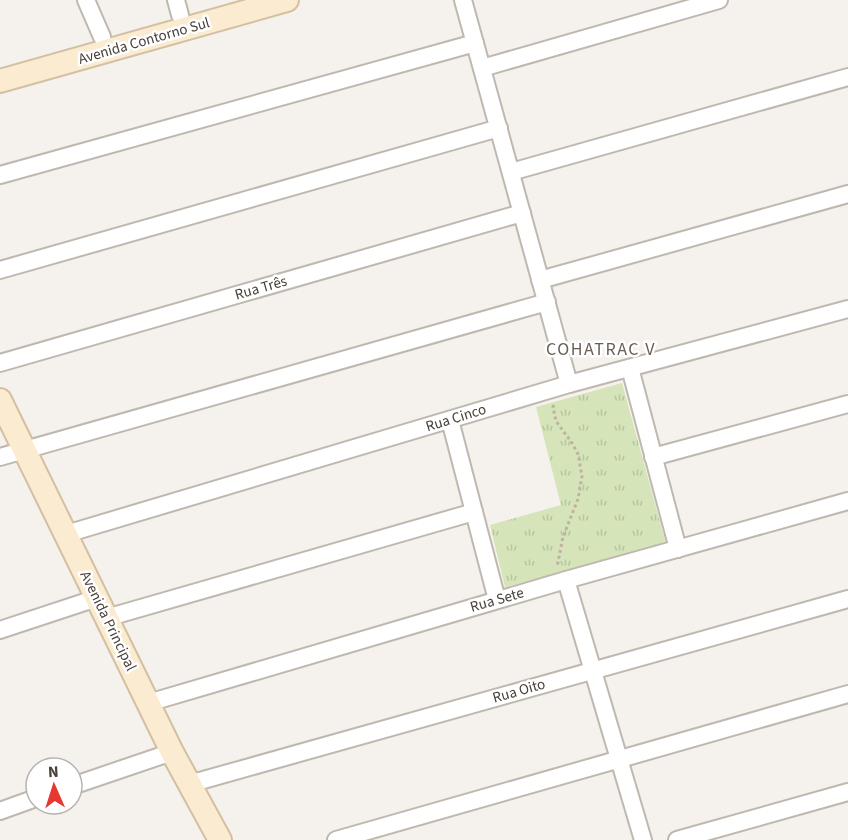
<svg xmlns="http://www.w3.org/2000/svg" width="848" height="840" viewBox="0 0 848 840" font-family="'Source Sans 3',sans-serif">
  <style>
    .grass { fill: url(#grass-tufts) }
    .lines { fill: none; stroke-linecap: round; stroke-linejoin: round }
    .minor-casing { stroke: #bfb8af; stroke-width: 20 }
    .secondary-casing { stroke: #d3c0a2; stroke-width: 26 }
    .path { stroke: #c0b2a2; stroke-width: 3; stroke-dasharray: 3 3; stroke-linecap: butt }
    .minor { stroke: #fff; stroke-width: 16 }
    .secondary { stroke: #faebd1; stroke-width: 22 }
    .labels { text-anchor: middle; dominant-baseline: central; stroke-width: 5; stroke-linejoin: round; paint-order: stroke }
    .street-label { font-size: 15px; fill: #49413a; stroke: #fff }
    .quarter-label { font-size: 18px; letter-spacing: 1.5px; fill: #6a5e53; stroke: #fff }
  </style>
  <defs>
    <pattern id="grass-tufts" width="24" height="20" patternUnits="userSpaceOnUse" patternTransform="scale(1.5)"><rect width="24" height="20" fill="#d6e4b9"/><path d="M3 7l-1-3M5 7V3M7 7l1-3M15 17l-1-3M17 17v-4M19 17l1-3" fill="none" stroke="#b9c5a0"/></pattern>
  </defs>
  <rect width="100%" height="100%" fill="#f5f1ec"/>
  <!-- grass -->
  <path class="grass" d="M622,383L666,544L505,587L490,525L561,505L536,407Z"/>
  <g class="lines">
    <defs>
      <g id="minor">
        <path d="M86,0L102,37"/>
        <path d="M176,0L180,15"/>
        <path d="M463,0L569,384"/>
        <path d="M482,68L719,0"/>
        <path d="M511,172L848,77"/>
        <path d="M0,175L475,43"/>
        <path d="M0,270L499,128"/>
        <path d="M540,280L848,194"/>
        <path d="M0,363L522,213"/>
        <path d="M630,368L678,549"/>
        <path d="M450,420L497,600"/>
        <path d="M0,457L547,302"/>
        <path d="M653,457L848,404"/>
        <path d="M66,534L569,384L848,309"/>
        <path d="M566,580L643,840"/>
        <path d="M106,618L474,512"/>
        <path d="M0,630L97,598"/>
        <path d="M148,703L566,580L848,501"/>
        <path d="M189,784L848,599"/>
        <path d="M72,786L172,752"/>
        <path d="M0,811L36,798"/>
        <path d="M336,840L848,694"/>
        <path d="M677,840L848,792"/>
      </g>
      <g id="secondary">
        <path d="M0,81L287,0"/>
        <path d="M0,400L172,752L220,840"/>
      </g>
    </defs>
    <!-- minor casing -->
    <use href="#minor" class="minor-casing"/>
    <!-- secondary casing -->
    <use href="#secondary" class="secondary-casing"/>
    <!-- path -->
    <path class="path" d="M554,405L553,407L556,421L572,443L578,454L582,476L578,499L563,537L557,567"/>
    <!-- minor -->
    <use href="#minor" class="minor"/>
    <!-- secondary -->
    <use href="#secondary" class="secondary"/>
  </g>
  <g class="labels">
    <!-- street labels -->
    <g class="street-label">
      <text transform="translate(144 41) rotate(-16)">Avenida Contorno Sul</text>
      <text transform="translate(261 288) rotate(-16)">Rua Três</text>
      <text transform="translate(456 418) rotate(-17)">Rua Cinco</text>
      <text transform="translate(497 600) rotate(-16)">Rua Sete</text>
      <text transform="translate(108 621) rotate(64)">Avenida Principal</text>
      <text transform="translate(519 691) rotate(-16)">Rua Oito</text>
    </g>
    <!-- quarter labels -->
    <g class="quarter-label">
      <text x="601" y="349">COHATRAC V</text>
    </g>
  </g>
  <!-- north arrow -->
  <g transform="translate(54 786) rotate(357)"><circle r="28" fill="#ffffff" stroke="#b6b3b0" stroke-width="1.5"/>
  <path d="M0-4.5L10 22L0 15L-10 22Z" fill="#e63732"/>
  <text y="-9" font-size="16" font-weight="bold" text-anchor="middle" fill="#49413a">N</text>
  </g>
</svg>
